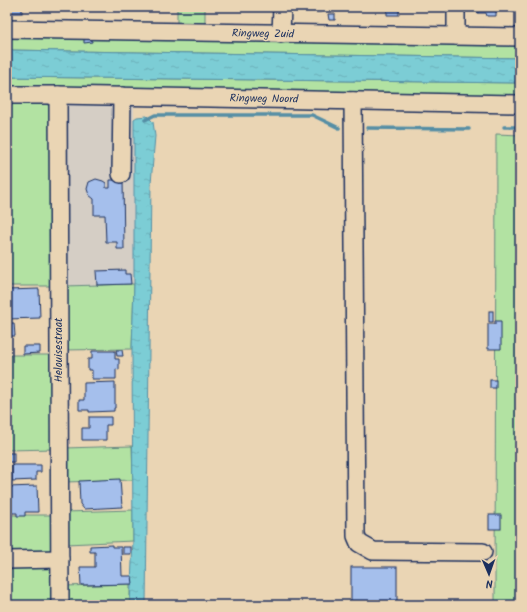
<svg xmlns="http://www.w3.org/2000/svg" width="527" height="612" viewBox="0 0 527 612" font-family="Kalam,sans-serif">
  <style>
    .built { fill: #d5cec5 }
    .green { fill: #b2e2a2; stroke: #668880 }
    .water { fill: url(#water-ripples); stroke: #558ea5 }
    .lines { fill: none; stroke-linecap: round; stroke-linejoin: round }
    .stream { stroke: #558ea5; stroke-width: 3.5 }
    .building { fill: #a5bfec; stroke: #1b2f5e }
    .minor-casing { stroke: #1b2f5e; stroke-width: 20 }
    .minor { stroke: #ead5b4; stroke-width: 17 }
    .labels { text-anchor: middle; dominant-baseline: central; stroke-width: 3; stroke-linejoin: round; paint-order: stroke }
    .street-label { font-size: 11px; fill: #1b2f5e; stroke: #ead5b4 }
  </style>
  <defs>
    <pattern id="water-ripples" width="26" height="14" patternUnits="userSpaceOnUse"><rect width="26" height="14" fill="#7ccdd5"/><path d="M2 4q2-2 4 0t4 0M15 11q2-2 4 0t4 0" fill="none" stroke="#6bb0b9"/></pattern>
  </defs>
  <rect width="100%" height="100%" fill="#ead5b4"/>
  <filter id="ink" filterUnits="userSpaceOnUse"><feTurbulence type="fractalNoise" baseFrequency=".025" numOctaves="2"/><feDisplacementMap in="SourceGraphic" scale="8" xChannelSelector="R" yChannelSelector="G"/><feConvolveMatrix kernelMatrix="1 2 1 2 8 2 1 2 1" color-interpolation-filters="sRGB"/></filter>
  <g filter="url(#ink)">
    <!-- built -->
    <path class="built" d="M64,103H134V284L64,286Z"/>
    <!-- green -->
    <g class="green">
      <rect x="177" y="7" width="28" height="18"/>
      <path d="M7,33L520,41V58L7,50Z"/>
      <path d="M7,77L520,83V98L7,89Z"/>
      <path d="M7,102C20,102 43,99 52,108L54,286H7Z"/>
      <path d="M496,134L520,135V605H495Z"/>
      <path d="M134,284L132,349L64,350V286Z"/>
      <path d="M7,355H54L55,449L7,450Z"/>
      <path d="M132,446L133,480L65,482V448Z"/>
      <path d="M133,510V541L66,544L65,512Z"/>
      <path d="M7,515H54L52,552L7,557Z"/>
      <path d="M7,567H45L53,569L55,605H7Z"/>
      <path d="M130,584V605H65V586Z"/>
    </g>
    <!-- water -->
    <g class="water">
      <path d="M7,50L520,58V83L7,77Z"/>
      <path d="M147,116L153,122L155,136L151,183L146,605H130L133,541L132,349L134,284V119L137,117Z"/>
    </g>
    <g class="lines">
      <!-- stream -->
      <g class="stream">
        <path d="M145,120L155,115H312L339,128"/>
        <path d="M504,127H520"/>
        <path d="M367,128L469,129"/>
        <path d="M519,235H520"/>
      </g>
    </g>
    <!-- building -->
    <g class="building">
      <rect x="7" y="7" width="15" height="6"/>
      <path d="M76,7H87V9L76,10Z"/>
      <rect x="104" y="7" width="29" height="2"/>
      <path d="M310,7H334V9H321V12H310Z"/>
      <path d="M387,7H411V8H399V15H387Z"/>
      <rect x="416" y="7" width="19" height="1"/>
      <path d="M478,7H496V16H487L486,13H478Z"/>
      <rect x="511" y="7" width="9" height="4"/>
      <path d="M328,14H335V20H329Z"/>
      <path d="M91,34L92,42L84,43V35Z"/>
      <path d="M96,179L103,181L106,183V188H110V180H123L124,249H117V242H106L105,215H94V199L89,195L87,189L89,182Z"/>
      <path d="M125,270V274H130L131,284L97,285L96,271Z"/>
      <path d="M39,289L40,318L7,319V290Z"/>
      <rect x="489" y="311" width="4" height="11"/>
      <path d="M495,321H501V349H488V324H495Z"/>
      <path d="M7,323H14L15,336H7Z"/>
      <path d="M23,346H40V353L23,354Z"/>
      <path d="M116,350H122L123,356H117Z"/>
      <path d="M92,351H115V359H119V370L116,369V379H92V370H88V359H92Z"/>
      <rect x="490" y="380" width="6" height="8"/>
      <path d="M115,382V408H114V411L89,412V410H79V400H84V383Z"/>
      <path d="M89,417H111V425H106V440H82V428H89Z"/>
      <rect x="7" y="453" width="7" height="9"/>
      <path d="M12,465H41V472H36V480L12,481Z"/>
      <path d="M120,479L122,507L84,509L80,504L79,481Z"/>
      <path d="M37,486L38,512H25V516H17V513H7V487Z"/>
      <rect x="489" y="515" width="12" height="14"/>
      <path d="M112,545V547H121L122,576H132L133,584L81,585L80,567H95V552H90V546Z"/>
      <rect x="123" y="547" width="8" height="7"/>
      <rect x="351" y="567" width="46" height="38"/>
    </g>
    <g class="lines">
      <defs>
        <g id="minor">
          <path d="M7,29L520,37"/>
          <path d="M281,34L282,7"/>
          <path d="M456,36V7"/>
          <path d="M7,95H58L520,104"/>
          <path d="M58,95L60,605"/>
          <path d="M353,101L356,536L359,543L373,551L483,552"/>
          <path d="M121,174L122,96"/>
          <path d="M7,560L60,559"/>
        </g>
      </defs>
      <!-- minor casing -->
      <use href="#minor" class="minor-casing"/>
      <!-- minor -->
      <use href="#minor" class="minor"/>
    </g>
  </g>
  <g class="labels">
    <!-- street labels -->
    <g class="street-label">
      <text transform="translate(263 34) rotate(1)">Ringweg Zuid</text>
      <text transform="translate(264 99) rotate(1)">Ringweg Noord</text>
      <text transform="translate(59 350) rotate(-90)">Helouisestraat</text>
    </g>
  </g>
  <!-- margin -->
  <rect width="527" height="612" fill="none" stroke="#ead5b4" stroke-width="24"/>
  <rect x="12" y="12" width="503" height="588" fill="none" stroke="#1b2f5e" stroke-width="1.5" filter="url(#ink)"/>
  <!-- north arrow -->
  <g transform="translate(489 574) rotate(178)" stroke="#ead5b4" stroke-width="3" paint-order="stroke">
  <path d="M0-3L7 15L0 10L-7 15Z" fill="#1b2f5e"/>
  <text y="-6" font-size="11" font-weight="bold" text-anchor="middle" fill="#1b2f5e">N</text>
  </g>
</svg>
